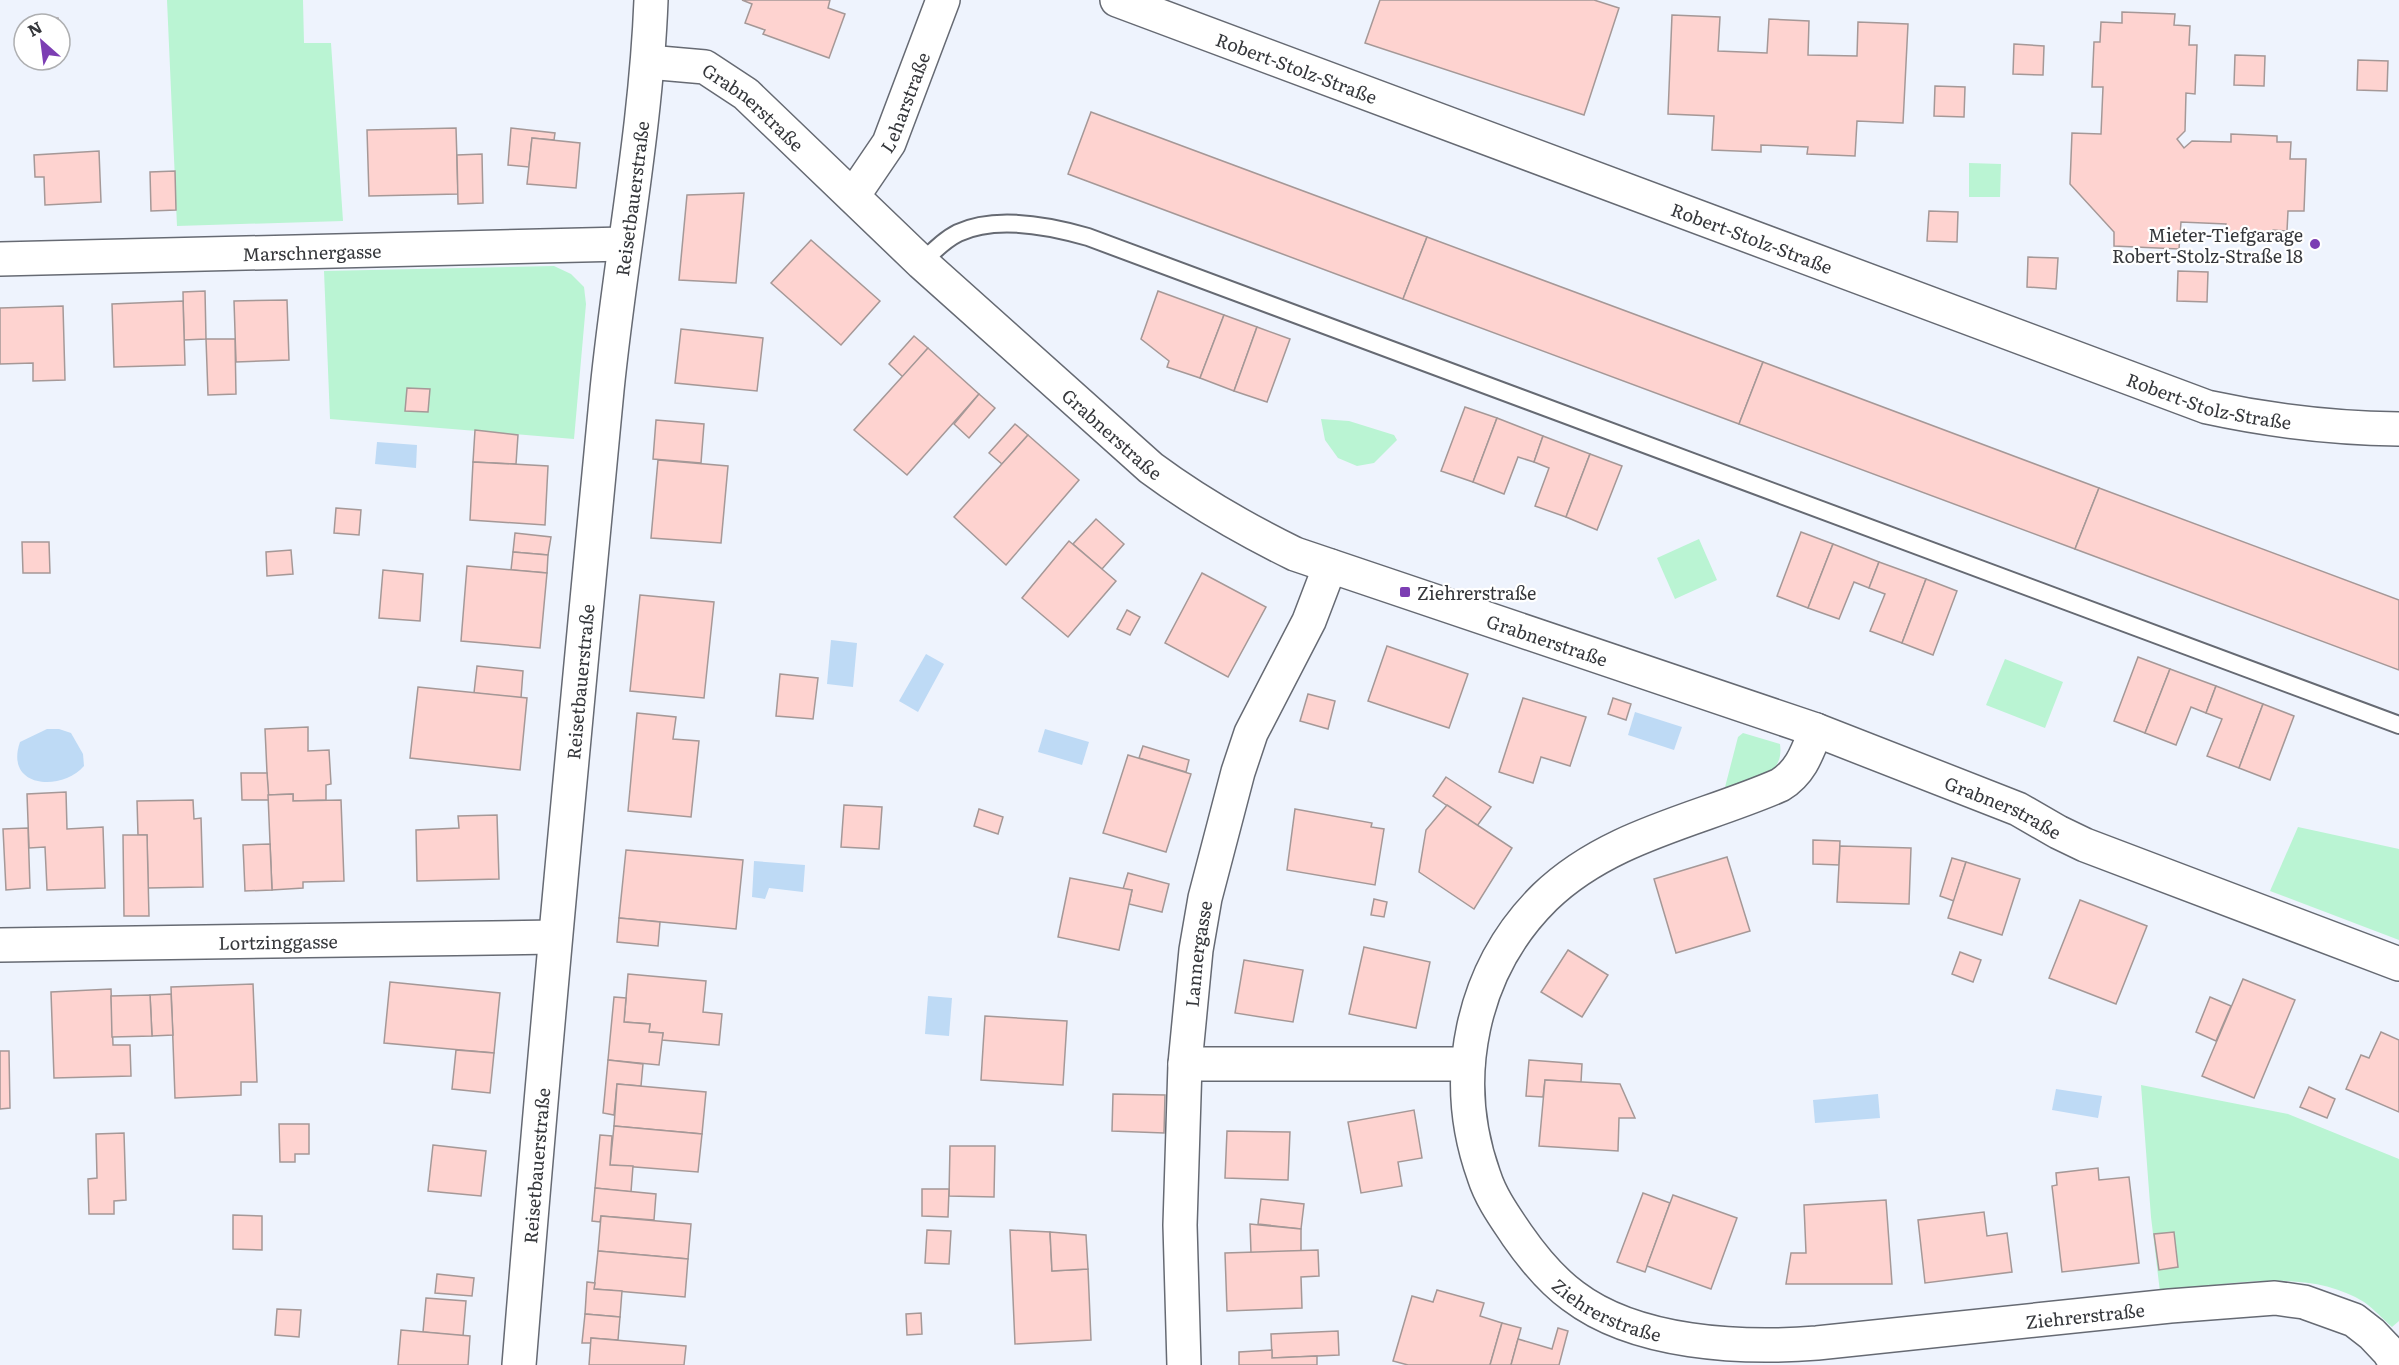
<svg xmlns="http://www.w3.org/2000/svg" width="2399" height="1365" viewBox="0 0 2399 1365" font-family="Literata,serif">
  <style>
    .green { fill: #baf4d3 }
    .water { fill: #bedaf5 }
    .building { fill: #fed3d0; stroke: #a59897; stroke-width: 1.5 }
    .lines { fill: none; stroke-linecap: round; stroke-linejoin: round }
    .service-casing { stroke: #666a73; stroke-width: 20 }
    .minor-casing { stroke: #666a73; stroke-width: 36 }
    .service { stroke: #fff; stroke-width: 16 }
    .minor { stroke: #fff; stroke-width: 33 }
    .poi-dot { fill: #7c3eb3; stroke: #fff; stroke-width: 2 }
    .labels { text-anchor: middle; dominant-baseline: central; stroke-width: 4.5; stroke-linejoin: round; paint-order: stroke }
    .street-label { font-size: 18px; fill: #35373b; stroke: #fff }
    .poi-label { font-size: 18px; fill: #35373b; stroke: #fff; text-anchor: end }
  </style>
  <rect width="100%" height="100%" fill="#eef3fd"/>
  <!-- green -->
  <g class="green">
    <path d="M167,0H303L304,43H331L343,221L177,226Z"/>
    <path d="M1969,163L2001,164L2000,197H1969Z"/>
    <path d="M554,266L571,274L584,287L586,304L574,439L330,419L324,271Z"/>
    <path d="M1321,419L1349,421L1394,435L1397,440L1374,463L1357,466L1338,458L1325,440Z"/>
    <path d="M1699,539L1717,580L1675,599L1657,558Z"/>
    <path d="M2005,659L2063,682L2045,728L1986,705Z"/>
    <path d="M1743,733L1780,744C1785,778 1749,782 1724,791L1738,737Z"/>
    <path d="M2298,827L2399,849V940L2270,891Z"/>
    <path d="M2141,1085L2288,1114L2399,1159V1321L2392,1327C2383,1319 2374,1309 2364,1302C2307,1266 2223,1285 2160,1292L2151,1217Z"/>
  </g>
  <!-- water -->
  <g class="water">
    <path d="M377,442L417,445L416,468L375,464Z"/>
    <path d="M831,640L857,643L853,687L827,684Z"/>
    <path d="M926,654L944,664L918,712L899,701Z"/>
    <path d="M1635,712L1682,727L1674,750L1628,735Z"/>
    <path d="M47,729H59L71,733L83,754L84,766C61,792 4,788 20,742Z"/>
    <path d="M1045,729L1089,742L1082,765L1038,752Z"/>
    <path d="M754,861L805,865L803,892L769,888L765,899L752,897Z"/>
    <path d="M928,996L952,998L949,1036L925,1034Z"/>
    <path d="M2056,1089L2102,1096L2098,1118L2052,1110Z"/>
    <path d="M1878,1094L1880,1118L1815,1123L1813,1100Z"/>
  </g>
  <!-- building -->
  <g class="building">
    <path d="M742,0H830L828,8L845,14L829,58L763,34L765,30L745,23L752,4Z"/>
    <path d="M1380,0H1594L1619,8L1584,115L1365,43Z"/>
    <path d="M2122,12L2175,14L2174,25L2190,26L2189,45H2197L2195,94L2186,93L2185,131L2177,139L2184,148L2192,141L2231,142V134L2277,136V142H2291L2290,159H2306L2304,211H2288L2287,231L2273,230V236L2226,235V224L2181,222L2179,249L2114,246V232L2070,184L2072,133L2101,134L2103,87H2092L2094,42H2100L2101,22L2122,23Z"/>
    <path d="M1672,15L1720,17L1718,51L1767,53L1769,19L1809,21L1808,55L1857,56L1858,22L1908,24L1903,123L1857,121L1855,156L1807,154L1808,147L1761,145V152L1712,150L1714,116L1668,114Z"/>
    <path d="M58,18L59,24H33V20Z"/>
    <path d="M2014,44L2044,46L2043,75L2013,74Z"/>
    <path d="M2235,55L2265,56L2264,86L2234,85Z"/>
    <path d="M2358,60L2388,61L2387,91L2357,90Z"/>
    <path d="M1935,86L1965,87L1964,117L1934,116Z"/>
    <path d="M1091,112L1427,237L1403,299L1068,174Z"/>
    <path d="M456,128L458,194L369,196L367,130Z"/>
    <path d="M511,128L555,133L554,140L532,138L529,167L508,165Z"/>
    <path d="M532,138L580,143L576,188L527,184Z"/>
    <path d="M99,151L101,202L45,205L44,177H35L34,155Z"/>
    <path d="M482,154L483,203L458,204L457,155Z"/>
    <path d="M175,171L176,210L151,211L150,172Z"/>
    <path d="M744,193L736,283L679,280L687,195Z"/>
    <path d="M1929,211L1958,212L1957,242L1927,241Z"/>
    <path d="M1427,237L1763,362L1739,424L1403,299Z"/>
    <path d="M811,240L880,301L841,345L771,283Z"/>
    <path d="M2028,257L2058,258L2056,289L2027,287Z"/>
    <path d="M2178,271L2208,272L2207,302L2177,301Z"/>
    <path d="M205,291L206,339L184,340L183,292Z"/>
    <path d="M1158,291L1224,315L1200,378L1167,367L1169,361L1141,339Z"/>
    <path d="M287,300L289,360L236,362L234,301Z"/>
    <path d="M183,301L185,365L114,367L112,304Z"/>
    <path d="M63,306L65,380L33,381V363L0,364V308Z"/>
    <path d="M1224,315L1257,327L1234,391L1200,378Z"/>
    <path d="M1257,327L1290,339L1267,402L1234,391Z"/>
    <path d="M681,329L763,338L757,391L675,383Z"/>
    <path d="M914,336L928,348L903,377L889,364Z"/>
    <path d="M206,339H235L236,394L208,395Z"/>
    <path d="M928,348L979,394L907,475L854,430Z"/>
    <path d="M1763,362L2099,488L2075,549L1739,424Z"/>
    <path d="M407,388L430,389L428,412L405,411Z"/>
    <path d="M979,394L995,408L969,438L954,424Z"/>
    <path d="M1465,407L1497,418L1473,482L1441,471Z"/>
    <path d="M1497,418L1543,436L1534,462L1518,457L1504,494L1473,482Z"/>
    <path d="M656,420L704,424L701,463L653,459Z"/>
    <path d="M1015,424L1028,435L1002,464L989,453Z"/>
    <path d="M475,430L518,435L516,464L473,462Z"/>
    <path d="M1028,435L1079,480L1006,565L954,517Z"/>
    <path d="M1543,436L1590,454L1566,517L1535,506L1549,468L1534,462Z"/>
    <path d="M1590,454L1622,466L1597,530L1566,517Z"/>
    <path d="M658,460L728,466L721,543L651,538Z"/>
    <path d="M473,462L548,466L545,525L470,520Z"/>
    <path d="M2099,488L2399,600V670L2075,549Z"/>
    <path d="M336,508L361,510L359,535L334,533Z"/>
    <path d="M1096,519L1124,544L1102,569L1073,544Z"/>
    <path d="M1801,532L1833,544L1808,608L1777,596Z"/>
    <path d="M515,533L551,537L548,555L513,552Z"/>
    <path d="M1069,541L1116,581L1068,637L1022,598Z"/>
    <path d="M22,542H49L50,573H23Z"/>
    <path d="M1833,544L1879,562L1869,588L1854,582L1839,619L1808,608Z"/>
    <path d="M291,550L293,574L267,576L266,552Z"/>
    <path d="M513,552L548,555L547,573L511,570Z"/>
    <path d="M1879,562L1926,579L1902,643L1870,631L1885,594L1869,588Z"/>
    <path d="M467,566L547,573L540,648L461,641Z"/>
    <path d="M383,570L423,574L420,621L379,618Z"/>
    <path d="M1202,573L1266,607L1228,677L1165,643Z"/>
    <path d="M1926,579L1957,591L1933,655L1902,643Z"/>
    <path d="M640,595L714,602L704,698L630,691Z"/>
    <path d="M1127,610L1140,617L1130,635L1117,629Z"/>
    <path d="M1387,646L1468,674L1449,728L1368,701Z"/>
    <path d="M2138,657L2170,669L2145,733L2114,721Z"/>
    <path d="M477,666L523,671L521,698L474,693Z"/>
    <path d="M2170,669L2216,686L2206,713L2191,707L2176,745L2145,733Z"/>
    <path d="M780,674L818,678L813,719L776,716Z"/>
    <path d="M2216,686L2263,704L2239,768L2207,756L2222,719L2206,713Z"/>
    <path d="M418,687L527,698L520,770L410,758Z"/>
    <path d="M1308,694L1335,701L1328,729L1300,721Z"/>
    <path d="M1523,698L1586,717L1570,766L1541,757L1533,783L1499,772Z"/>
    <path d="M1613,698L1631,704L1626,720L1608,714Z"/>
    <path d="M2263,704L2294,716L2270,780L2239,768Z"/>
    <path d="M637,713L676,717L673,739L699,741L691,817L628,811Z"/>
    <path d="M308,727V751L329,750L331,784L326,785V800L293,801V794L268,795L265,729Z"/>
    <path d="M1143,746L1189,760L1186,772L1139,758Z"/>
    <path d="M1128,755L1191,774L1166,852L1103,833Z"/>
    <path d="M241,773H267L269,800H242Z"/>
    <path d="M1446,777L1491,807L1477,826L1433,796Z"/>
    <path d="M66,792L67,829L103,827L105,888L47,890L45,847L29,848L27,794Z"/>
    <path d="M293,794V801L341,800L344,881L303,882V888L272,890L268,795Z"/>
    <path d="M193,800L194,819L201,818L203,887L148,888L147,835H138L137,801Z"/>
    <path d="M844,805L882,807L879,849L841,847Z"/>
    <path d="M1447,805L1512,848L1474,909L1419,872L1426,830Z"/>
    <path d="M979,809L1003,817L998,834L974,826Z"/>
    <path d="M1295,809L1372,823L1371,827L1384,829L1375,885L1287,870Z"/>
    <path d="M497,815L499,879L417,881L416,830L459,828L458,816Z"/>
    <path d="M28,828L30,888L6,890L3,829Z"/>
    <path d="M123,835H147L149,916H124Z"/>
    <path d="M1813,840L1840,841L1839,865L1813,864Z"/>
    <path d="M270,844L272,890L245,891L243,845Z"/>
    <path d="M1840,846L1911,848L1909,904L1837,902Z"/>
    <path d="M626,850L743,860L736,929L619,918Z"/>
    <path d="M1727,857L1750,931L1676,953L1654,879Z"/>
    <path d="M1952,858L1966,862L1954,901L1940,896Z"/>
    <path d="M1966,862L2020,879L2002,935L1948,918Z"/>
    <path d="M1128,873L1169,884L1162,912L1129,904L1132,890L1123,889Z"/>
    <path d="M1070,878L1132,890L1119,950L1058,937Z"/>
    <path d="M1374,899L1387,902L1384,917L1371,915Z"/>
    <path d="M2080,900L2147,926L2116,1004L2049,978Z"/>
    <path d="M619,918L660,922L658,946L617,942Z"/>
    <path d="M1364,947L1430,962L1416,1028L1349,1014Z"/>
    <path d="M1568,950L1608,975L1582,1017L1541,992Z"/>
    <path d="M1960,952L1981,960L1973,982L1952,974Z"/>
    <path d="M1244,960L1303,970L1293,1022L1235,1013Z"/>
    <path d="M628,974L706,981L703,1012L722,1014L719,1045L662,1040L663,1033L649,1032L650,1024L624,1022Z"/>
    <path d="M2243,979L2295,1000L2254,1098L2202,1076Z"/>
    <path d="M390,982L500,993L494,1053L384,1043Z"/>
    <path d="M253,984L257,1082H241V1095L175,1098L171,987Z"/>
    <path d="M111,989L113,1045H130L131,1076L54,1078L51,992Z"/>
    <path d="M171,994L173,1035L152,1036L150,995Z"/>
    <path d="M150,995L152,1036L112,1037L111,996Z"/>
    <path d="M614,997L626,998L624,1022L650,1024L649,1032L663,1033L659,1065L608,1060Z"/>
    <path d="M2210,997L2231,1006L2216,1041L2196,1032Z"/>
    <path d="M985,1016L1067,1021L1063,1085L981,1080Z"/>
    <path d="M2381,1032L2399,1040V1112L2346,1089L2361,1055L2369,1058Z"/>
    <path d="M456,1050L494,1053L490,1093L452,1089Z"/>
    <path d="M0,1051H9L10,1108L0,1109Z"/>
    <path d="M608,1060L643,1064L641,1086L617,1084L614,1115L603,1113Z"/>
    <path d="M1529,1060L1582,1064L1581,1082L1545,1080L1543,1097L1526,1096Z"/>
    <path d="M1545,1080L1620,1084L1635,1118H1619L1618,1151L1539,1146Z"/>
    <path d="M617,1084L706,1092L702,1134L614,1126Z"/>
    <path d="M2309,1087L2335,1099L2327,1118L2300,1107Z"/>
    <path d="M1113,1094L1165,1095L1164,1133L1112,1131Z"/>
    <path d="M1414,1110L1422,1158L1398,1162L1402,1186L1361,1193L1348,1122Z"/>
    <path d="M279,1124H309V1154H295V1162H280Z"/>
    <path d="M614,1126L702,1134L698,1172L610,1165Z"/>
    <path d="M1227,1131L1290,1132L1288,1180L1225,1178Z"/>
    <path d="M124,1133L126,1200L114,1201V1214H89L88,1179L97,1178L96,1134Z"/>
    <path d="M600,1135L612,1136L610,1165L633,1166L631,1192L595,1188Z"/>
    <path d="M433,1145L486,1151L481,1196L428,1191Z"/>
    <path d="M950,1146H995L994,1197L949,1196Z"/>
    <path d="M2098,1168L2099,1180L2129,1177L2139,1263L2062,1272L2052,1186L2057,1185L2056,1173Z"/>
    <path d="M595,1188L656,1194L654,1220L601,1216L600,1222L592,1221Z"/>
    <path d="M922,1189H949L948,1217L922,1216Z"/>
    <path d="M1643,1193L1670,1203L1645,1272L1617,1262Z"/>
    <path d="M1673,1195L1737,1218L1711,1289L1647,1266Z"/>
    <path d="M1261,1199L1304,1204L1301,1229L1258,1224Z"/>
    <path d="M1886,1200L1892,1284H1786L1791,1253H1806L1804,1205Z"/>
    <path d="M1984,1212L1987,1236L2007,1233L2012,1272L1925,1283L1918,1220Z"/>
    <path d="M233,1215L262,1216V1250L233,1249Z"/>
    <path d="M601,1216L691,1224L688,1259L598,1251Z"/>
    <path d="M1250,1224L1301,1229V1251L1251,1253Z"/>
    <path d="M927,1230L951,1231L949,1264L925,1263Z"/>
    <path d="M1010,1230L1050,1232L1052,1271L1088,1269L1091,1340L1015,1344Z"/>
    <path d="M1050,1232L1086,1235L1088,1269L1052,1271Z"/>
    <path d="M2174,1232L2178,1267L2159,1270L2154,1234Z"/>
    <path d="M1318,1250L1319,1276L1301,1277L1302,1308L1227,1311L1225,1253Z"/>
    <path d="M598,1251L688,1259L685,1297L594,1289Z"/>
    <path d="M437,1274L474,1278L472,1296L435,1293Z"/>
    <path d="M587,1282L595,1283L594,1289L622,1291L620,1317L585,1314Z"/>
    <path d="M1437,1290L1484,1303L1480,1316L1502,1323L1490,1365H1408L1393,1361L1412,1296L1433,1302Z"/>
    <path d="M426,1298L466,1301L463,1336L423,1332Z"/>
    <path d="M277,1309L301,1310L299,1337L275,1335Z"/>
    <path d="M921,1313L922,1334L907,1335L906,1314Z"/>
    <path d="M585,1314L620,1317L618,1340L591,1338V1343H582Z"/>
    <path d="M1502,1323L1521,1328L1511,1365H1490Z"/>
    <path d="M1558,1328L1568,1331L1559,1365H1511L1518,1339L1552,1349Z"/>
    <path d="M401,1330L470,1336L468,1365H398Z"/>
    <path d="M1338,1331L1339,1355L1272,1358L1271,1334Z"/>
    <path d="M591,1338L686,1346L684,1365H589Z"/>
    <path d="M1272,1350V1358L1317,1356V1365H1239V1352Z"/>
  </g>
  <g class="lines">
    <defs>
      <path id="service" d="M922,263C933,251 944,240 958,233C996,215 1050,226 1088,237L2399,725"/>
      <g id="minor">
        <path id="s1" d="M1117,0L2207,407C2271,421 2334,428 2399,429"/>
        <path id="s2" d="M648,62L705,67L746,94L922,263L1151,468C1197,502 1244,529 1295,554L1816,730L2018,809L2058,832L2085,845L2399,964"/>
        <path id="s3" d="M853,196L889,143L943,0"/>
        <path id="s4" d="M0,259L624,244"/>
        <path id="s5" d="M1816,730C1807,753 1801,772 1780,785C1700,820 1609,835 1545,897C1471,970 1449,1079 1484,1176C1491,1198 1505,1217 1517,1235C1533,1258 1551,1280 1573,1296C1636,1344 1741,1349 1817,1343L2170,1306L2275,1298L2304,1302L2354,1320L2372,1334L2389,1352L2397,1365"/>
        <path id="s6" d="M0,945L555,937"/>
        <path d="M1185,1064H1468"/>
        <path id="s7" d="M519,1365C545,1040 576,715 607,390C620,260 646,131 651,0"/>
        <path id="s8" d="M1184,1365L1180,1225L1185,1064L1196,950L1205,898L1238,772L1251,733L1309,621L1330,566"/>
      </g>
    </defs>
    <!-- service casing -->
    <use href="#service" class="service-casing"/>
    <!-- minor casing -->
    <use href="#minor" class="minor-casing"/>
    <!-- service -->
    <use href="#service" class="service"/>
    <!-- minor -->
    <use href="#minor" class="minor"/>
  </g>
  <!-- markers -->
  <g class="poi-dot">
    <circle cx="2315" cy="244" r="6"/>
    <rect x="1399" y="586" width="12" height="12" rx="3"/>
  </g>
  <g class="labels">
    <!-- street labels -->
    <g class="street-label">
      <text stroke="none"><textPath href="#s1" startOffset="192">Robert-Stolz-Straße</textPath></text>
      <text stroke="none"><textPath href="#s3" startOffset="108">Leharstraße</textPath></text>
      <text stroke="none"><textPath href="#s2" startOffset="120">Grabnerstraße</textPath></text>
      <text stroke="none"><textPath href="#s7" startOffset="1172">Reisetbauerstraße</textPath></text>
      <text stroke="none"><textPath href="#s1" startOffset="678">Robert-Stolz-Straße</textPath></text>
      <text stroke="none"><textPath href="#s4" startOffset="312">Marschnergasse</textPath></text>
      <text stroke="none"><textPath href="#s1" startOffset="1164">Robert-Stolz-Straße</textPath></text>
      <text stroke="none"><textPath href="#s2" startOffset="606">Grabnerstraße</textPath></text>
      <text stroke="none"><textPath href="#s2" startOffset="1092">Grabnerstraße</textPath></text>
      <text stroke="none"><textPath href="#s7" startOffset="686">Reisetbauerstraße</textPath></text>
      <text stroke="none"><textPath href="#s2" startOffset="1578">Grabnerstraße</textPath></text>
      <text stroke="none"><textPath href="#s6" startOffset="278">Lortzinggasse</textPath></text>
      <text stroke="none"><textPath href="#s8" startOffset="412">Lannergasse</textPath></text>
      <text stroke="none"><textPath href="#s7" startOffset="200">Reisetbauerstraße</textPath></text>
      <text stroke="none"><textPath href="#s5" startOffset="819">Ziehrerstraße</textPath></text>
      <text stroke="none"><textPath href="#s5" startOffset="1305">Ziehrerstraße</textPath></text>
    </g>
    <!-- poi labels -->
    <g class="poi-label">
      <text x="2303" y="234">Mieter-Tiefgarage<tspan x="2303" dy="21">Robert-Stolz-Straße 18</tspan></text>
      <text x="1417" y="592" text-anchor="start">Ziehrerstraße</text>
    </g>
  </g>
  <!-- north arrow -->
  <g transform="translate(42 42) rotate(332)"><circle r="28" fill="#ffffff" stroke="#aeafb1" stroke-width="1.5"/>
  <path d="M0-4.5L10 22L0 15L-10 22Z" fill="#7c3eb3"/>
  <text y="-9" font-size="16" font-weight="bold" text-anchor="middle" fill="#35373b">N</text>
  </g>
</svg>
